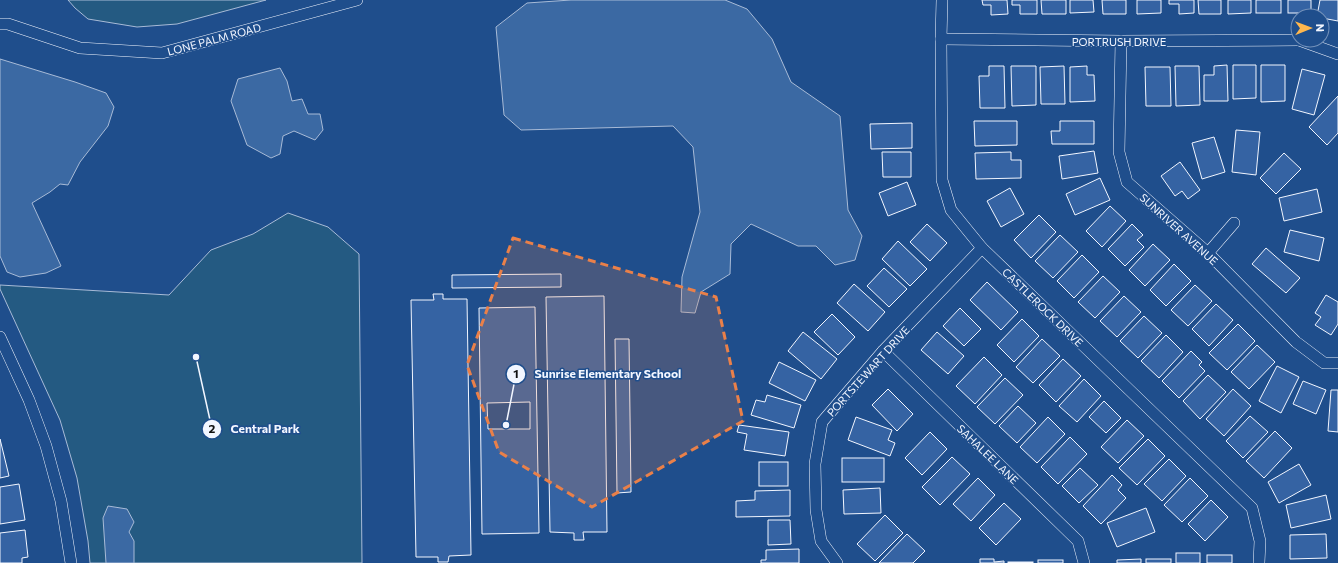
<svg xmlns="http://www.w3.org/2000/svg" width="1338" height="563" viewBox="0 0 1338 563" font-family="Commissioner,sans-serif">
  <style>
    .green { fill: #245a82; stroke: #a8bbd7 }
    .water { fill: #3b69a3; stroke: #a8bbd7 }
    .building { fill: #3563a3; stroke: #f2f6ff; fill-rule: evenodd }
    .lines { fill: none; stroke-linecap: round; stroke-linejoin: round }
    .street-casing { stroke: #f2f6ff; stroke-width: 12 }
    .street { stroke: #1f4e8c; stroke-width: 11 }
    .marked { fill: #ea8049; fill-opacity: 0.2; stroke: #ea8049; stroke-width: 3; stroke-dasharray: 8 5; stroke-linejoin: round }
    .labels { text-anchor: middle; dominant-baseline: central; stroke-width: 3; stroke-linejoin: round; paint-order: stroke }
    .street-label { font-size: 11px; fill: #f2f6ff; stroke: #1f4e8c }
    .leader { fill: none; stroke: #f2f6ff; stroke-width: 1.5 }
    .callout-dot { fill: #f2f6ff; stroke: #1f4e8c; stroke-width: 1.5 }
    .mark-label { font-size: 12px; text-anchor: middle; font-weight: bold; fill: #111 }
    .callout-label { font-size: 12px; text-anchor: middle; font-weight: bold; fill: #f2f6ff; stroke: #1f4e8c; stroke-width: 3; stroke-linejoin: round; paint-order: stroke }
  </style>
  <rect width="100%" height="100%" fill="#1f4e8c"/>
  <!-- green -->
  <g class="green">
    <path d="M68,0H266L177,24L137,27L88,19L75,8Z"/>
    <path d="M288,213L328,227L359,254L362,563H90L88,541L77,478L60,420L0,289V285L169,295L211,250L253,234Z"/>
  </g>
  <!-- water -->
  <g class="water">
    <path d="M571,0H725L747,9L772,39L791,82L840,116L848,210L862,236L855,260L835,265L816,246H798L751,224L731,244L730,274L701,292L695,313L681,312L682,277L700,212L693,147L673,126L521,130L504,115L496,27L527,3Z"/>
    <path d="M0,59L75,82L106,93L114,107L108,126L80,162L68,185L60,184L50,192L32,203L61,266L46,273L20,277L7,272L0,256Z"/>
    <path d="M280,68L287,81L292,101L302,99L308,114H320L323,130L315,140L294,131L283,136L280,154L271,158L247,145L231,101L238,79Z"/>
    <path d="M108,506L127,509L134,522L129,532L134,541V563H106L103,518Z"/>
  </g>
  <!-- building -->
  <g class="building">
    <path d="M982,0H1007L1008,14L991,15V5H983Z"/>
    <path d="M1012,0H1037V14H1020V5H1012Z"/>
    <path d="M1041,0H1066V14H1042Z"/>
    <path d="M1070,0H1093L1094,12L1070,13Z"/>
    <path d="M1102,0H1126V14H1103Z"/>
    <path d="M1137,0H1161V13L1137,14Z"/>
    <path d="M1169,0H1194V13L1179,14V4H1169Z"/>
    <path d="M1198,0H1221V14H1199Z"/>
    <path d="M1228,0H1251V13L1228,14Z"/>
    <rect x="1256" y="0" width="25" height="13"/>
    <rect x="1288" y="0" width="23" height="13"/>
    <path d="M1320,0H1338V21L1322,18V16H1317Z"/>
    <path d="M1227,65L1228,101H1204V75H1214V66Z"/>
    <path d="M1233,65H1256V98L1233,99Z"/>
    <path d="M1261,65H1285V101L1261,102Z"/>
    <path d="M989,66H1004L1005,108H980L979,76H989Z"/>
    <path d="M1011,66H1036V105L1012,106Z"/>
    <path d="M1064,66L1065,104H1041L1040,67Z"/>
    <path d="M1087,66V75H1094L1095,101L1070,102V67Z"/>
    <path d="M1175,66H1199L1200,105L1176,106Z"/>
    <path d="M1145,67H1170L1171,106H1146Z"/>
    <path d="M1302,69L1325,75L1314,115L1292,109Z"/>
    <path d="M1338,96V133L1327,145L1309,127Z"/>
    <path d="M974,121H1017V145L975,146Z"/>
    <path d="M1060,121H1094V144H1052L1051,131H1060Z"/>
    <path d="M912,123V148L871,149L870,124Z"/>
    <path d="M1236,130L1260,132L1256,175L1232,172Z"/>
    <path d="M1214,137L1225,172L1202,179L1192,143Z"/>
    <path d="M1094,151L1098,173L1062,179L1059,156Z"/>
    <path d="M882,152H911V177H883Z"/>
    <path d="M1011,152V160H1021V178L976,179L975,153Z"/>
    <path d="M1284,153L1301,169L1276,194L1260,178Z"/>
    <path d="M1180,162L1200,190L1188,199L1182,191L1175,196L1161,176Z"/>
    <path d="M1100,178L1110,200L1075,215L1066,194Z"/>
    <path d="M907,182L916,205L888,216L879,193Z"/>
    <path d="M1010,188L1024,214L1001,227L987,201Z"/>
    <path d="M1317,189L1322,212L1284,221L1279,198Z"/>
    <path d="M1110,206L1126,221L1102,247L1086,231Z"/>
    <path d="M1039,215L1056,232L1031,258L1014,240Z"/>
    <path d="M927,224L947,243L930,261L910,242Z"/>
    <path d="M1132,224L1143,235L1137,240L1144,247L1125,266L1108,249Z"/>
    <path d="M1290,230L1324,238L1319,261L1284,252Z"/>
    <path d="M1060,235L1078,252L1053,278L1035,261Z"/>
    <path d="M898,241L927,269L910,286L882,259Z"/>
    <path d="M1153,244L1170,260L1145,286L1129,270Z"/>
    <path d="M1266,248L1300,278L1286,293L1252,264Z"/>
    <path d="M1082,255L1099,272L1074,298L1057,281Z"/>
    <path d="M1174,264L1191,281L1166,306L1150,290Z"/>
    <path d="M884,268L907,289L889,307L867,286Z"/>
    <path d="M561,274V287L452,288V275Z"/>
    <path d="M1103,276L1120,292L1095,318L1078,302Z"/>
    <path d="M987,282L1018,312L1001,330L970,300Z"/>
    <path d="M854,284L885,312L868,331L837,303Z"/>
    <path d="M1195,285L1212,301L1188,326L1171,310Z"/>
    <path d="M433,294H443V299H467L471,555L449,556L448,562H438V557H416L411,300H434Z"/>
    <path d="M1326,295L1338,302V324L1331,335L1315,325L1321,317L1315,313Z"/>
    <path d="M604,296L607,532H583L584,540H574V533L550,532L546,297Z"/>
    <path d="M1124,296L1141,312L1117,337L1100,321Z"/>
    <path d="M1216,304L1233,320L1209,346L1192,329Z"/>
    <path d="M535,307L539,533L482,534L479,308ZM530,402V429H488L487,403Z"/>
    <path d="M960,308L981,329L964,346L943,326Z"/>
    <path d="M832,314L855,337L838,355L814,332Z"/>
    <path d="M1144,316L1162,333L1138,358L1120,341Z"/>
    <path d="M1022,319L1039,336L1014,362L997,345Z"/>
    <path d="M1238,324L1255,341L1227,370L1209,353Z"/>
    <path d="M803,332L837,359L821,379L788,351Z"/>
    <path d="M937,332L964,356L948,374L921,350Z"/>
    <path d="M1166,335L1183,352L1159,378L1141,361Z"/>
    <path d="M615,339H629L631,492L617,493Z"/>
    <path d="M1042,339L1060,356L1033,383L1016,367Z"/>
    <path d="M1257,345L1275,362L1249,389L1231,372Z"/>
    <path d="M1191,351L1202,362L1199,365L1205,371L1179,398L1162,381Z"/>
    <path d="M984,357L1002,375L975,404L956,386Z"/>
    <path d="M1063,359L1081,376L1056,402L1039,385Z"/>
    <path d="M779,362L816,380L805,401L769,383Z"/>
    <path d="M1277,366L1299,377L1281,413L1259,401Z"/>
    <path d="M1208,375L1226,392L1200,419L1183,401Z"/>
    <path d="M1005,378L1023,395L995,424L977,407Z"/>
    <path d="M1084,379L1101,396L1077,422L1059,406Z"/>
    <path d="M1303,381L1326,390L1316,414L1293,404Z"/>
    <path d="M888,389L913,414L897,431L872,405Z"/>
    <path d="M1233,389L1251,406L1224,436L1206,419Z"/>
    <path d="M1331,390H1338V432L1328,431Z"/>
    <path d="M767,395L801,405L794,428L751,415L756,400L765,402Z"/>
    <path d="M1104,401L1121,418L1106,433L1089,417Z"/>
    <path d="M1018,406L1036,423L1017,443L999,426Z"/>
    <path d="M1250,416L1268,432L1243,458L1226,441Z"/>
    <path d="M856,417L892,430L888,440L895,443L890,456L848,440Z"/>
    <path d="M1048,417L1065,434L1037,463L1020,447Z"/>
    <path d="M1127,420L1144,436L1118,463L1101,447Z"/>
    <path d="M739,425L789,432L785,456L744,450L747,434L737,432Z"/>
    <path d="M1275,431L1292,448L1264,478L1246,461Z"/>
    <path d="M930,432L947,449L922,475L905,458Z"/>
    <path d="M1070,437L1087,454L1058,484L1041,467Z"/>
    <path d="M0,439L9,476L0,478Z"/>
    <path d="M1148,439L1165,456L1137,485L1119,468Z"/>
    <path d="M952,457L970,474L940,505L922,487Z"/>
    <rect x="842" y="458" width="42" height="24"/>
    <path d="M1169,459L1186,476L1162,501L1144,484Z"/>
    <rect x="759" y="462" width="29" height="24"/>
    <path d="M1299,464L1311,485L1279,503L1268,482Z"/>
    <path d="M1080,468L1098,485L1079,503L1062,486Z"/>
    <path d="M1112,475L1122,485L1118,490L1126,498L1101,524L1083,506Z"/>
    <path d="M978,478L995,495L971,521L953,504Z"/>
    <path d="M1190,478L1208,496L1182,522L1164,505Z"/>
    <path d="M19,484L25,520L0,524V487Z"/>
    <path d="M880,488L881,513L844,514L843,490Z"/>
    <path d="M790,490V516L736,517V501L755,500V491Z"/>
    <path d="M1326,495L1331,519L1291,528L1286,505Z"/>
    <path d="M1211,500L1228,517L1205,541L1188,524Z"/>
    <path d="M1004,503L1021,519L996,545L979,528Z"/>
    <path d="M1146,508L1155,532L1117,547L1107,523Z"/>
    <path d="M885,515L903,533L875,561L857,544Z"/>
    <path d="M768,520H790L791,544L768,545Z"/>
    <path d="M25,530L28,557L22,558V563H0V533Z"/>
    <path d="M907,534L925,551L913,563H879Z"/>
    <path d="M1326,534L1327,558L1290,559V535Z"/>
    <path d="M799,549V563H761V560H766V550Z"/>
    <rect x="1176" y="553" width="24" height="10"/>
    <rect x="1207" y="555" width="25" height="8"/>
    <path d="M980,559H994V562L1004,561V563H980Z"/>
    <path d="M1141,559V563H1117V560Z"/>
    <rect x="1146" y="559" width="25" height="4"/>
    <rect x="1038" y="560" width="25" height="3"/>
    <rect x="1008" y="562" width="25" height="1"/>
  </g>
  <g class="lines">
    <defs>
      <g id="street">
        <path d="M942,0L941,39L942,180L951,210L982,248L1252,508L1260,541L1259,563"/>
        <path d="M0,24H8L80,48L162,53L357,0"/>
        <path d="M941,39L1121,41L1298,40"/>
        <path d="M1299,40L1338,54"/>
        <path d="M1121,41L1119,152L1127,182L1208,253L1296,342L1324,363H1338"/>
        <path d="M1208,253L1234,223"/>
        <path d="M0,337L29,400L46,446L61,501L71,563"/>
        <path d="M883,351L1078,541L1084,563"/>
        <path d="M837,563L821,541L816,510L815,464L822,422L883,351L982,248"/>
      </g>
    </defs>
    <!-- street casing -->
    <use href="#street" class="street-casing"/>
    <!-- street -->
    <use href="#street" class="street"/>
  </g>
  <!-- marked area -->
  <path class="marked" d="M513,238L716,297L743,421L592,507L499,452L467,365Z"/>
  <g class="labels">
    <!-- street labels -->
    <g class="street-label">
      <text transform="translate(214 39) rotate(-15)">LONE PALM ROAD</text>
      <text x="1119" y="41">PORTRUSH DRIVE</text>
      <text transform="translate(1179 229) rotate(42)">SUNRIVER AVENUE</text>
      <text transform="translate(1043 307) rotate(44)">CASTLEROCK DRIVE</text>
      <text transform="translate(868 371) rotate(-48)">PORTSTEWART DRIVE</text>
      <text transform="translate(988 454) rotate(44)">SAHALEE LANE</text>
    </g>
  </g>
  <!-- callouts -->
  <path class="leader" d="M506 425L516 374M196 357L212 429"/>
  <g class="callout-dot">
    <circle cx="506" cy="425" r="4"/>
    <circle cx="196" cy="357" r="4"/>
    <circle cx="516" cy="374" r="10"/>
    <circle cx="212" cy="429" r="10"/>
  </g>
  <g class="mark-label">
    <text x="516" y="378">1</text>
    <text x="212" y="433">2</text>
  </g>
  <g class="callout-label">
    <text x="608" y="378">Sunrise Elementary School</text>
    <text x="265" y="433">Central Park</text>
  </g>
  <!-- north arrow -->
  <g transform="translate(1310 28) rotate(89)"><circle r="19" fill="#1f4e8c" stroke="#7391ba"/>
  <path d="M0-3L7 15L0 10L-7 15Z" fill="#ffb74d"/>
  <text y="-6" font-size="11" font-weight="bold" text-anchor="middle" fill="#f2f6ff">N</text>
  </g>
</svg>
